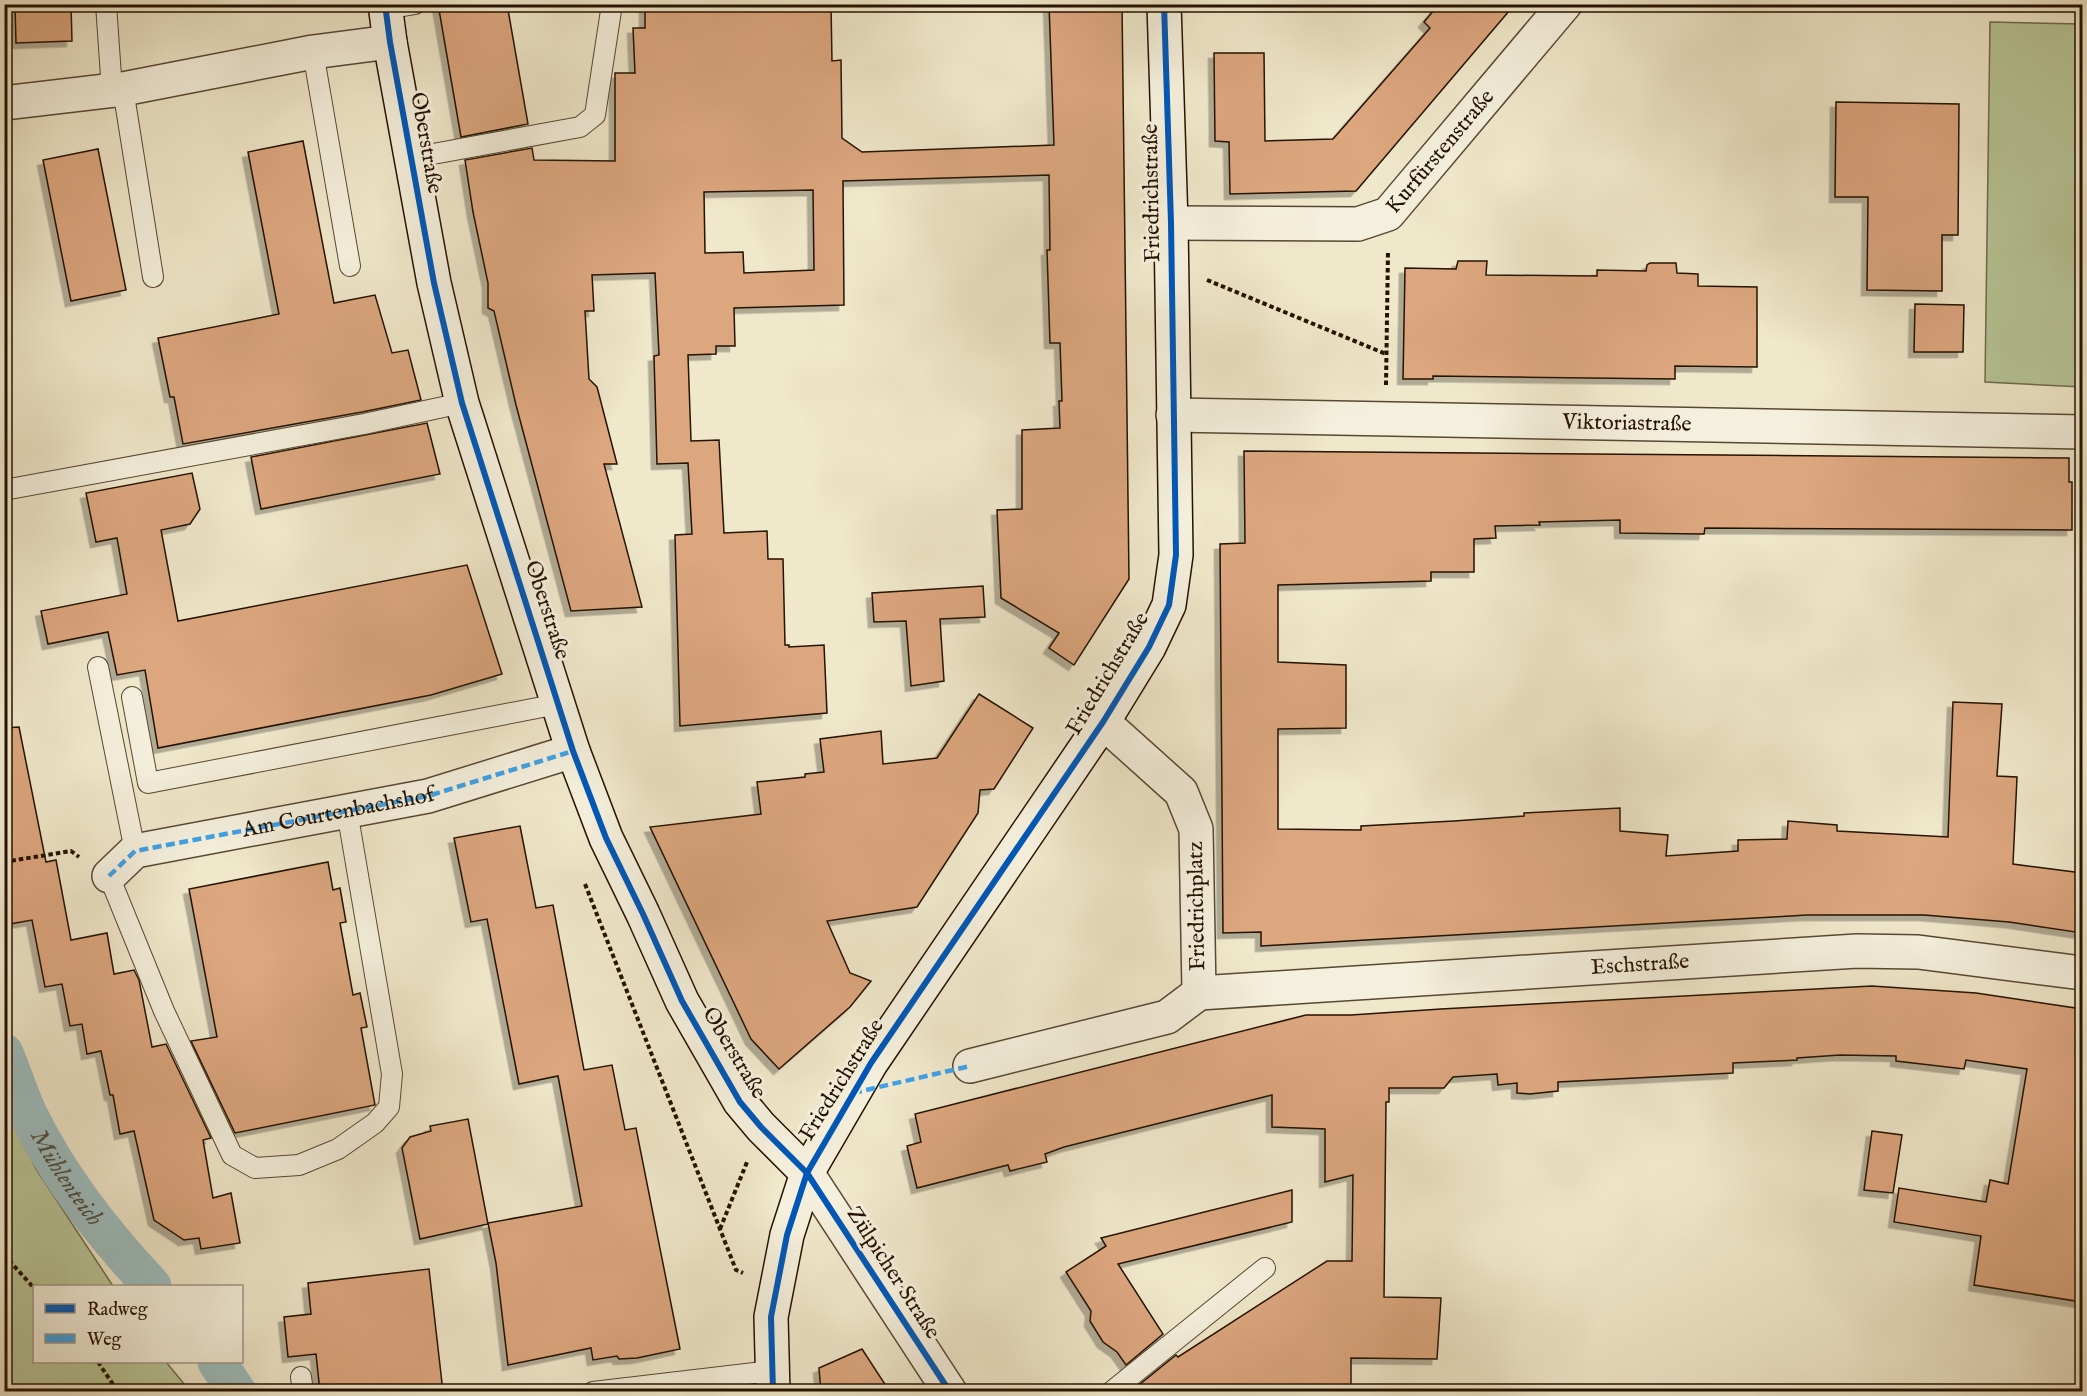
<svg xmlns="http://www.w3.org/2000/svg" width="2087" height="1396" viewBox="0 0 2087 1396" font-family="'IM FELL English',serif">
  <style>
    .green { fill: #b8c698; stroke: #6e6c4c; stroke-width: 1.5 }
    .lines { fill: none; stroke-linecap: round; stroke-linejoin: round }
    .canal { stroke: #9ebec0; stroke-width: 39 }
    .building { fill: #dca67f; stroke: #241200; stroke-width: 1.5; fill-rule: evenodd; filter: url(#shadow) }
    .service-casing { stroke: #574833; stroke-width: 22 }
    .minor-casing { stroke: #574833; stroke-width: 36 }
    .tertiary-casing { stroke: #574833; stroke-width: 36 }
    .secondary-casing { stroke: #241200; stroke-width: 36 }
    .path { stroke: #241200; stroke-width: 4; stroke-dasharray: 4.5 3; stroke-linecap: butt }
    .service { stroke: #f5f0dd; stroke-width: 20 }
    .minor { stroke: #f5f0dd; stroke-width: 33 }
    .tertiary { stroke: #f5f0dd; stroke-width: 33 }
    .secondary { stroke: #f5f0dd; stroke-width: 33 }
    .quiet { stroke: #3ea1e9; stroke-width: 4.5; stroke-dasharray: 9 4.5; stroke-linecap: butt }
    .cycleway-casing { stroke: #f5f0dd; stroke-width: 10 }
    .cycleway { stroke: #0057b8; stroke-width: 6 }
    .labels { text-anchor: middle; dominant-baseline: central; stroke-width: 6; stroke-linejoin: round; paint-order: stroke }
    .street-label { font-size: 22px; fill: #241200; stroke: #f5f0dd }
    .water-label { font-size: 24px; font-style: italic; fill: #4f4e43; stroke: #f5f0dd }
  </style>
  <defs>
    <filter id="shadow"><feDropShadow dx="-5.5" dy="5.5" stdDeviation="0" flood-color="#0004"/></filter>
  </defs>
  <rect width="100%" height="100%" fill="#f0e8cb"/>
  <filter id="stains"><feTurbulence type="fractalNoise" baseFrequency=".00333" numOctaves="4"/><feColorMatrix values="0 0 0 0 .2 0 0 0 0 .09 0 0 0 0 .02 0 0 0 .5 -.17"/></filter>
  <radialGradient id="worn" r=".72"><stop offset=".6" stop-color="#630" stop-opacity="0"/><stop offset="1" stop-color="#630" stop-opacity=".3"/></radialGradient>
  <!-- green -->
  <g class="green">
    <path d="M1990,22L2082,24V387L1985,382Z"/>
    <path d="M4,1102L36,1169L113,1286H34V1362H166L190,1391H5Z"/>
  </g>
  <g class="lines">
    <!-- canal -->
    <g class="canal">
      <path id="s1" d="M4,1053C12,1073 19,1094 28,1114C59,1178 103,1234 152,1286"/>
      <path d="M217,1362L237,1392"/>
    </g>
  </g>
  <!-- building -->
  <g class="building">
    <path d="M15,4H71L72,41L16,43Z"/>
    <path d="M438,4H507L528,124L461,137Z"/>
    <path d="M645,4H831L832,61L841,60L842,138L862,152L1054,145L1049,4H1122L1129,579L1074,665L1049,648L1059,633L1001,598L997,510L1022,509V430L1060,428L1059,401H1062L1060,343H1050L1047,250H1050L1049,175L843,181L844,305L734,308L735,346H716V354L688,355L691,441L719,440L724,533L767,531L768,559H783L785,645H789V647L824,645L827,713L680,726L675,535L692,534L688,463L657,464L654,356L659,355L655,273L592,275L594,311H585L589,379L597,387L617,464H604L642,607L571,611L516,405L494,311L488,308V283L473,212L465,160L532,148L534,160L615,161V73H635L633,28H645ZM813,190L814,270L744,273L743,252L705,253L704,192Z"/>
    <path d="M1439,4H1515L1356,191L1230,194L1229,142L1215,141L1214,53H1264L1265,141L1333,139L1430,28L1424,22Z"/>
    <path d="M1836,102L1959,104L1958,235H1942V291L1867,290L1868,197H1835Z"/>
    <path d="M303,141L334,303L375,295L392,353L408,350L421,400L362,412L183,444L174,397H170L158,338L279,314L248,152Z"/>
    <path d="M98,149L126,290L71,301L43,160Z"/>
    <path d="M1458,261H1487L1486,275L1597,276V270L1646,271L1647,265L1650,263H1676L1677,273L1698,274V286L1757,287V367L1675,366V379L1433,376V379H1403L1405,268L1456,269Z"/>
    <path d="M1915,304L1964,305L1963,352H1914Z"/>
    <path d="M427,423L440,474L261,509L251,457Z"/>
    <path d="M1244,451L2069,458V482H2072V530L1705,528L1704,534L1620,533V520L1539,522L1540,525L1495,526L1496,538L1474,539V572H1431V581L1278,585V662L1346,665V728L1278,729V829L1361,830V826L1454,821L1524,816V813L1620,808V831L1668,835L1666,856L1738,851V840L1787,839L1788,821L1837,825V831L1948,837L1953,702L2002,704L1997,776L2017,777L2013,864L2082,873V933L2009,922L1924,915H1807L1261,946V932L1223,933L1220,544L1245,543Z"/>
    <path d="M192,473L200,509L190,524L161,530L178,621L467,565L502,674L431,695L158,748L145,670L117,675L108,632L48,644L41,611L127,594L117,538L96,542L86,493Z"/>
    <path d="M983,586L985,617L940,619L944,681L911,686L906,621L874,622L872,593Z"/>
    <path d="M979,694L1033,728L994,789L980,790L978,813L917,907L827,921L850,973L871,981L850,1007L779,1069L751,1039L650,827L761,814L757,782L805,777V774L824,772L820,739L881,731L883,764L937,758Z"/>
    <path d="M19,727L46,862L56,860L71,940L107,933L114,974L134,970L139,980L152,1047L166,1044L211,1138L203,1140L213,1198L231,1193L240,1243L201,1249L199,1238L184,1240L154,1220L134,1131L120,1134L113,1095H110L101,1051L87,1054L82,1024L70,1026L62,984L45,987L32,920L4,925V728Z"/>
    <path d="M520,826L536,908L553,905L584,1070L612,1065L625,1130L636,1128L680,1349L637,1358L619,1359L617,1356L593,1360L591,1348L508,1365L496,1263L488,1223L582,1206L558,1076L519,1084L487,919L471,922L454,838Z"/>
    <path d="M328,862L333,890L340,888L346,922L340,923L353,995L360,993L367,1027L361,1028L375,1105L235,1133L191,1041L217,1037L189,889Z"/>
    <path d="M1872,986L1976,993L2082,1009V1302L1974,1285L1981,1236L1894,1222L1899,1188L1986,1202L1990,1180L2008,1184L2027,1069L1966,1060L1964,1069L1896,1061V1056L1840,1055L1797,1058V1060L1733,1063V1073L1558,1082V1091L1530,1094L1517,1093V1083L1498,1085L1497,1074L1453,1077L1444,1088H1389V1102H1386L1384,1297L1441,1298L1437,1359L1351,1358V1392H1144L1139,1385L1176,1355L1178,1357L1327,1261H1352L1353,1175L1325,1182V1129L1272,1127V1095L1064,1147L1045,1154L1047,1162L1010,1171L1008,1165L917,1188L907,1146L921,1142L915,1114L1306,1015H1351L1441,1009Z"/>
    <path d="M468,1119L488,1224L420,1239L402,1148L410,1137L431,1131L430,1126Z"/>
    <path d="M1872,1131L1902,1135L1893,1193L1864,1190Z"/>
    <path d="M1292,1190V1222L1118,1264L1163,1334L1126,1365L1117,1352L1103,1342L1090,1321L1091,1311L1066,1272L1106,1246L1101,1238Z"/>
    <path d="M429,1269L443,1392H320L316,1354L288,1357L284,1317L311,1314L308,1283Z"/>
    <path d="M862,1349L890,1392H821L819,1368Z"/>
  </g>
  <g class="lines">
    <defs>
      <g id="service">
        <path d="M106,4L112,91"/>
        <path d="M386,9L415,4"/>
        <path d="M313,52L350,266"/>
        <path d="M123,89L153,277"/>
        <path d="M411,158L580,127L595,115L612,4"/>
        <path d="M4,490L364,424L462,403"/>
        <path d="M98,667L135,851"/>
        <path d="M132,697L148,783L558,704"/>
        <path d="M109,876L164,1011L232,1155L255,1168L299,1165L338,1149L375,1123L389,1107L392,1074L347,811"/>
        <path d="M301,1377L303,1392"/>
        <path d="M593,1392L772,1371"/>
        <path d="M1111,1392L1265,1268"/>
      </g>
      <g id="minor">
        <path d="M4,103L123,89L313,52L390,42"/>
        <path id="s2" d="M1171,223L1358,224L1388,214L1565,4"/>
        <path id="s3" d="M1173,415L2082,432"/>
        <path id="s4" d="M109,876L135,851L428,796L573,751"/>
        <path id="s5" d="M1199,993L1857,951L1918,952L2082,973"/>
        <path d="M970,1066L1167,1017L1199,993L1196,829L1181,792L1103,722"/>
      </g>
      <path id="tertiary" d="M807,1173L950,1392"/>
      <g id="secondary">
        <path d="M385,4L390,42L434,283L462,403L573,751L606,838L643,914L682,1001L740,1102L761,1127L807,1173"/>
        <path d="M773,1392L771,1317L787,1235L807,1173L871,1063L1103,722L1149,647L1169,605L1176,555L1171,223L1164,4"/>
      </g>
    </defs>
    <!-- service casing -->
    <use href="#service" class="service-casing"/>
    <!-- minor casing -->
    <use href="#minor" class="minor-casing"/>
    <!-- tertiary casing -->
    <use href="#tertiary" class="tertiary-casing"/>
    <!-- secondary casing -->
    <use href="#secondary" class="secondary-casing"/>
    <!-- path -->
    <g class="path">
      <path d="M1207,280L1386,354"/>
      <path d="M1386,385L1388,251"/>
      <path d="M4,862L71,851L79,857"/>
      <path d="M585,884L736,1270L743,1273"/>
      <path d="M720,1229L747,1162"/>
      <path d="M4,1255L34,1288"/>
      <path d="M98,1362L118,1392"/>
    </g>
    <!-- service -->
    <use href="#service" class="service"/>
    <!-- minor -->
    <use href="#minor" class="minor"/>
    <!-- tertiary -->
    <use href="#tertiary" class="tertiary"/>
    <!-- secondary -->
    <use href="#secondary" class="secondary"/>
    <!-- quiet -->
    <g class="quiet">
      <path d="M109,876L135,851L428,796L573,751"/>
      <path d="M853,1093L970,1066"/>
    </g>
    <defs>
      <g id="cycleway">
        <path d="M385,4L390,42L434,283L462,403L573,751L606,838L643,914L682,1001L740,1102L761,1127L807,1173L950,1392"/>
        <path d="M773,1392L771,1317L787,1235L807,1173L871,1063L1103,722L1149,647L1169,605L1176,555L1171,223L1164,4"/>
      </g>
    </defs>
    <!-- cycleway casing -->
    <use href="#cycleway" class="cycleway-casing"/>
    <!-- cycleway -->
    <use href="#cycleway" class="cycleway"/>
  </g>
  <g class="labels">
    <!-- street labels -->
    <g class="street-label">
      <text transform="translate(426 143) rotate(80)">Oberstraße</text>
      <text stroke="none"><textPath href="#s2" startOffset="300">Kurfürstenstraße</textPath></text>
      <text transform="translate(1152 193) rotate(-91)">Friedrichstraße</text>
      <text stroke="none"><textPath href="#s3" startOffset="454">Viktoriastraße</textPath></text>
      <text transform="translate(547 610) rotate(72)">Oberstraße</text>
      <text transform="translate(1108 674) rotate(-59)">Friedrichstraße</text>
      <text stroke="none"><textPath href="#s4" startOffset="243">Am Courtenbachshof</textPath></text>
      <text transform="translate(1197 906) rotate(-91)">Friedrichplatz</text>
      <text stroke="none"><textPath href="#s5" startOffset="442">Eschstraße</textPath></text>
      <text transform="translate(734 1053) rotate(59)">Oberstraße</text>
      <text transform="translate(842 1080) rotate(-58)">Friedrichstraße</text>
      <text transform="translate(893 1273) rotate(57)">Zülpicher Straße</text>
    </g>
    <!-- water labels -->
    <g class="water-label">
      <text stroke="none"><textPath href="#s1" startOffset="140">Mühlenteich</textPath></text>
    </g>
  </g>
  <!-- margin -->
  <rect width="2087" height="1396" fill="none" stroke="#f0e8cb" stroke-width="24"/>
  <rect x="6" y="6" width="2075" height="1384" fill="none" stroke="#241200" stroke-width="3"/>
  <rect x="12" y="12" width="2063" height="1372" fill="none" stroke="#241200" stroke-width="1.5"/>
  <!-- legend -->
  <rect x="33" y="1285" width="210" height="78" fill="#f5f0dd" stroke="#a19785" stroke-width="1.5"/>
  <rect x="45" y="1304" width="30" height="9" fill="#0057b8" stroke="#a19785" stroke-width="1.5"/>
  <text x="87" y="1315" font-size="18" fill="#241200">Radweg</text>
  <rect x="45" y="1334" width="30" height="9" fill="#3ea1e9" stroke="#a19785" stroke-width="1.5"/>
  <text x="87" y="1345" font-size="18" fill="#241200">Weg</text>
  <rect width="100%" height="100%" filter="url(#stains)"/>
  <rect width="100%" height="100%" fill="url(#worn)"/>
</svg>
